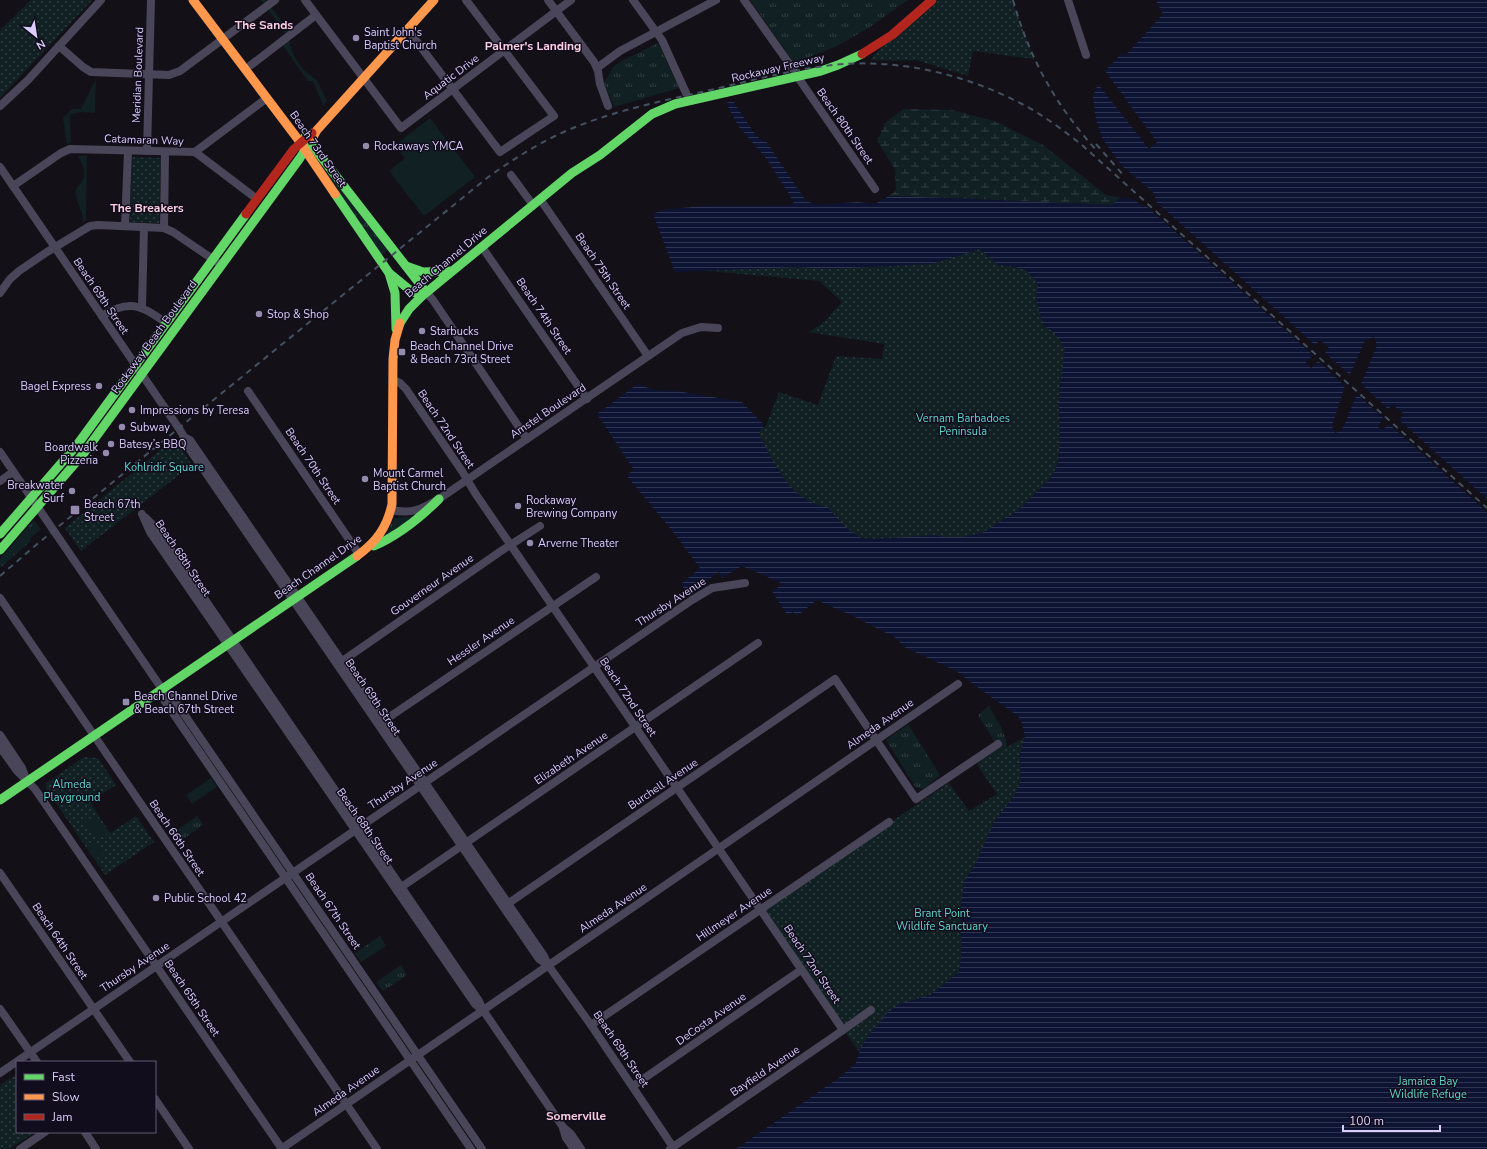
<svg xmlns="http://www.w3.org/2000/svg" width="1487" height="1149" viewBox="0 0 1487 1149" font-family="'Nunito Sans',sans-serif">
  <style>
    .grass { fill: url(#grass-tufts) }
    .wetland { fill: url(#wetland-marsh) }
    .park { fill: url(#park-dots) }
    .garden { fill: #112023 }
    .water { fill: url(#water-rules) }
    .pier { fill: #131018 }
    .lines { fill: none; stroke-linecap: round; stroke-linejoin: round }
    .street { stroke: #4a4659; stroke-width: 8 }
    .fast { stroke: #63d668; stroke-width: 9 }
    .slow { stroke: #ff974d; stroke-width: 9 }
    .jam { stroke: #b3261e; stroke-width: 9 }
    .rail { stroke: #445161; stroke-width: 2; stroke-dasharray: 6 5; stroke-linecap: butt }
    .poi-dot { fill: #948aac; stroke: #120d1c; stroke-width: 1.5 }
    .labels { text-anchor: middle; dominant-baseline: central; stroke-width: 3; stroke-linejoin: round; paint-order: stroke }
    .poi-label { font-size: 11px; fill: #daccfb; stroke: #120d1c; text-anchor: start }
    .street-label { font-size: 11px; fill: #daccfb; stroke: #120d1c }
    .park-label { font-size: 11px; fill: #5fd4cd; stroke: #120d1c }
    .neighbourhood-label { font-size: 12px; font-weight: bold; fill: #fbcee2; stroke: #120d1c }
  </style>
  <defs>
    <pattern id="grass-tufts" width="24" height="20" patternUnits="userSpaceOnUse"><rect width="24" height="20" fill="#112023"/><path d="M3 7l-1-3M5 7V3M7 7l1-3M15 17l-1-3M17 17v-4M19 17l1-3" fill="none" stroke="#333f44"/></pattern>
    <pattern id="wetland-marsh" width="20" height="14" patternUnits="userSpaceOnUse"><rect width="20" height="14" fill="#112023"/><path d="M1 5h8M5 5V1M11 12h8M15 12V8" fill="none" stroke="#333f44"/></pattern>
    <pattern id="park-dots" width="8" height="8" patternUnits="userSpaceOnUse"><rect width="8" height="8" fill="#112023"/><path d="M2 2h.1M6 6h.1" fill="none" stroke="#333f44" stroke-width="1.8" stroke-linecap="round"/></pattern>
    <pattern id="water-rules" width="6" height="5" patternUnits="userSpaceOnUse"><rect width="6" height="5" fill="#0d1333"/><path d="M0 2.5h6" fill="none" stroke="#303451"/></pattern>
  </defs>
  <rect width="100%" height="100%" fill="#131018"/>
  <!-- grass -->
  <g class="grass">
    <path d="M750,0H908L867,29L837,46L794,63Z"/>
    <path d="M658,43L679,88L614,107L604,83L613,67L620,62Z"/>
    <path d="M318,157L388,250L382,255L315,159Z"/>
    <path d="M415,516L385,537L394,518Z"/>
    <path d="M34,520L41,529L30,538L31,541L0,568V559Z"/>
    <path d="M989,706L1001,727L1006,740L1009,771L996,790L977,763L996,748L994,741L978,715Z"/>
    <path d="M908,724L940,775L924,789L916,788L886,740Z"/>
    <path d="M197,816L203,825L179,842L173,833Z"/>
    <path d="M380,936L386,946L361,962L355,953Z"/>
    <path d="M401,965L407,975L383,991L376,982Z"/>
  </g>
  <!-- wetland -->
  <path class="wetland" d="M903,109L952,110L997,122L1043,145L1106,195L1123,198L1112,205L895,196L887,197L896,191L895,169L877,141L885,123Z"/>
  <!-- park -->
  <g class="park">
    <path d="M31,0H92L0,98V30Z"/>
    <path d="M939,0H1012L1034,59L973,51L968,76L916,60L893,61L870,60C889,36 918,22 939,0Z"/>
    <path d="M132,157L161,158L159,223L130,222Z"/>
    <path d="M978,242L1026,258L1069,336L1067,404L1055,480L1019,516L981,537L878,548L799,504L757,435L762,427L766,426L779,392L818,405L836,356L882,359L884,344L809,332L825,321L842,302L819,281L686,269Z"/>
    <path d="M175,438L192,465L81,551L65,528Z"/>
    <path d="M1025,737L1095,792L887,1089L843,1030L760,909L949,783L969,811L997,794L977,765Z"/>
    <path d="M84,757L98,758L116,785L90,802L110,833L136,816L154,842L105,875L45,787L46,783Z"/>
    <path d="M17,1074V1132H35L9,1149H0V1085Z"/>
  </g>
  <!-- garden -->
  <g class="garden">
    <path d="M261,0H266L289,31C287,44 296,62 305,71C309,75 315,77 317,81C321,87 324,95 327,101L323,105L313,81H308L283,46L286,34Z"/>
    <path d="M96,79L95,113L80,112L70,115L71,142L67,144L63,118L72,109H81Z"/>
    <path d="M430,118L475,177L424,216L389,171L405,158L395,145Z"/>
    <path d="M78,156H87L86,220L83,222C83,209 77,206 76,195C75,189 77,188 80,184C88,174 83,166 78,156Z"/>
    <path d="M211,778L217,787L192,804L186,795Z"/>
    <path d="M96,815L108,833L97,840L85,822Z"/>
    <path d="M96,842L103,854L95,860L87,848Z"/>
  </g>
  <!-- water -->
  <path class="water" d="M1158,0H1487V1149H736L840,1077L856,1063L860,1049L866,1039L887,1013L899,1004L930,995L959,972L961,959V903L964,882L976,863L994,822L1014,796L1021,780L1020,754L1025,737L1022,723L1018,716L988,695L956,671L904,647L896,638L855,617L821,602L818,599L797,616L793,612L787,615L772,591L783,584L742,566L722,578L719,572L688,595L681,584L700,568L673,532L626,475L634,470L597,414L639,383L642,386L655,390L677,391L742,402L764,425L759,434C774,464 791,502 828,507L843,525L861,538L878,539L935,535L944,537H961L982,533L1017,511L1051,478L1058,463L1060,434L1059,409L1060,384L1065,350L1061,341L1052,331L1044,326C1040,314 1034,300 1038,288L1036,281L1027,271L1016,267L998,265L980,249L932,264L829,269L798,267L675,272L653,214L662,210L702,206L791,205L794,202L766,158L739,127L726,103L733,101L755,134L759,138L766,141L806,201L817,205L857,202L875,204L887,197L895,196L1112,205L1119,198H1129L1144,206L1149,207L1156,199L1153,192L1122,166L1103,140L1096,120L1093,97L1098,84L1149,149L1157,142L1105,71L1122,53L1125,56L1163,14L1156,1Z"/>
  <!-- pier -->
  <path class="pier" d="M1153,199L1315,345L1320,340L1329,348L1325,353L1350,375L1365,341L1374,337L1377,345L1361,384L1388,409L1393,405L1404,414L1399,420L1487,499V512L1389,424L1382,430L1378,427L1383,418L1357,394L1342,430L1335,433L1332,426L1345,386L1318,361L1311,368L1306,363L1313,355L1143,203L1149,205Z"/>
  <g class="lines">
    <!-- street -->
    <g class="street">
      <path d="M305,0L401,128L571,0"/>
      <path d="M548,0L594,62L598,71L600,84L608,106"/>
      <path d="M633,0L662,40L686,93"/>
      <path d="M744,0L793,69"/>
      <path d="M1068,0L1086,55"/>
      <path d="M408,30L500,152L554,116L466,0"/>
      <path d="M228,35L275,0"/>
      <path d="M59,46L83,67L91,72L169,75L180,71L223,39"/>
      <path d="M251,65L316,15"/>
      <path d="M597,68L620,51L716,0"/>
      <path d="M797,76L875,189"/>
      <path d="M0,106L28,80L101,0"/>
      <path d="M147,151L151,0"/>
      <path d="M195,152L257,199"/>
      <path d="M0,167L180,430L184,437L186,444L539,959L548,965"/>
      <path d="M511,175L533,205"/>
      <path d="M13,186L61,153L70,149L195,152L267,98"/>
      <path d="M540,199L648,356"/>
      <path d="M125,226L128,151"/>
      <path d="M164,228L165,152"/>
      <path d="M482,247L587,399"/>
      <path d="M426,292L433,300L527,439"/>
      <path d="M0,293L10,279L19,271L47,252L90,226L98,225L164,228L173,232L217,262"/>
      <path d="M142,308L144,227"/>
      <path d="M102,316C129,299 142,305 166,323"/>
      <path d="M393,380L400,383L406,389L462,471L475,493L843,1030"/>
      <path d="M248,391L359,554"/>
      <path d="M184,437L190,440L544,956L548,965L591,1025L673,1147"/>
      <path d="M0,452L162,689L173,698L482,1149"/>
      <path d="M0,481L13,472"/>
      <path d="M391,510C412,514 421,510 439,499L682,333L701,327L718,328"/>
      <path d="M142,514L150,532L475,1004L483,1010L563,1127L571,1134L581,1149"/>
      <path d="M146,518L156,528L479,1001L483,1010"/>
      <path d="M0,598L377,1149"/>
      <path d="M338,664L501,551L540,526"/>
      <path d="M162,689L164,700L471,1149"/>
      <path d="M379,724L596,577"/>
      <path d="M0,735L22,768L26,779"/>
      <path d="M0,747L17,771L35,789L282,1149"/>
      <path d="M0,873L130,1062"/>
      <path d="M397,890L758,643"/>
      <path d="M506,905L835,679L916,799L998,744"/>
      <path d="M0,1009L37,1062"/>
      <path d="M591,1025L889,822"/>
      <path d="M0,1073L692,600L712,588L745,583"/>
      <path d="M633,1086L801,970"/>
      <path d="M155,1099L189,1149"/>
      <path d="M563,1128L566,1138L574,1149"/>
      <path d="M85,1132L96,1149"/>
      <path d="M20,1149L45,1132"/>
      <path d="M281,1149L958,684"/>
      <path d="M670,1149L836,1035L871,1010"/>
    </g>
    <!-- fast -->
    <g class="fast">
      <path d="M305,136L426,292"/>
      <path d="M335,194L389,273L411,291L422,296"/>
      <path d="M406,266L423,272L452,271"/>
      <path d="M389,273L395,293L396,329"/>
      <path d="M400,323L409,309L422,296L572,173L600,155L652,114L675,104L821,71L838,65L862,54"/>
      <path d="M0,534L77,445L246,214"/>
      <path d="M374,546C399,535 420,518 439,499"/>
      <path d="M0,550L84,453L300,158L313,137"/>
      <path d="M0,800L357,556"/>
    </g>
    <!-- slow -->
    <g class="slow">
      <path d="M193,0L297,138L335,194"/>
      <path d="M313,137L317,130L434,0"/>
      <path d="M357,556C376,542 387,528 392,504L393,359L395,340L400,323"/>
    </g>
    <!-- jam -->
    <g class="jam">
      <path d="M862,54L892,35L932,0"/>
      <path d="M246,214L294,149L312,133"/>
    </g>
    <!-- rail -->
    <g class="rail">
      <path d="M1013,0C1030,60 1056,106 1098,152"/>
      <path d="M1096,144L1125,177"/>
      <path d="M0,576L36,545L185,423L487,178C509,162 531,148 555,136C601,114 652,103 702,92C745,82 789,70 833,65C897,58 965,74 1022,104C1043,115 1063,130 1082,145L1487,508"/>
    </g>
  </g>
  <!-- markers -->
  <g class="poi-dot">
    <circle cx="356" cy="38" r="4"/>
    <circle cx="366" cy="146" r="4"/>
    <circle cx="259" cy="314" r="4"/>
    <circle cx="422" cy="331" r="4"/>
    <rect x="398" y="348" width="8" height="8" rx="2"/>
    <circle cx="99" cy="386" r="4"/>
    <circle cx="132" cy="410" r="4"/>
    <circle cx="122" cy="427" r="4"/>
    <circle cx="111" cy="444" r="4"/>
    <circle cx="106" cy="453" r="4"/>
    <circle cx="365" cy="479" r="4"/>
    <circle cx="72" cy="491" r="4"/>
    <circle cx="518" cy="506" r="4"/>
    <rect x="70" y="505" width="10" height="10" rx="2"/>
    <circle cx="530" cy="543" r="4"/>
    <rect x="122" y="698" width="8" height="8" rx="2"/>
    <circle cx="156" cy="898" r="4"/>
  </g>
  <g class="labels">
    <!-- poi labels -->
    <g class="poi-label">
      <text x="364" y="32">Saint John's<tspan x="364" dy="13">Baptist Church</tspan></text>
      <text x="374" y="146">Rockaways YMCA</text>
      <text x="267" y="314">Stop &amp; Shop</text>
      <text x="430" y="331">Starbucks</text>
      <text x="410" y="346">Beach Channel Drive<tspan x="410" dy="13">&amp; Beach 73rd Street</tspan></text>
      <text x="91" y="386" text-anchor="end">Bagel Express</text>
      <text x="140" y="410">Impressions by Teresa</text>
      <text x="130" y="427">Subway</text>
      <text x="119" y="444">Batesy’s BBQ</text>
      <text x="98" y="447" text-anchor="end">Boardwalk<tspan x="98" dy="13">Pizzeria</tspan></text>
      <text x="373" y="473">Mount Carmel<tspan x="373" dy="13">Baptist Church</tspan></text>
      <text x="64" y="485" text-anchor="end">Breakwater<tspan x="64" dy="13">Surf</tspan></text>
      <text x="526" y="500">Rockaway<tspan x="526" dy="13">Brewing Company</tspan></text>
      <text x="84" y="504">Beach 67th<tspan x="84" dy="13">Street</tspan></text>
      <text x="538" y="543">Arverne Theater</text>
      <text x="134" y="696">Beach Channel Drive<tspan x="134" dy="13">&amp; Beach 67th Street</tspan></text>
      <text x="164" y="898">Public School 42</text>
    </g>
    <!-- street labels -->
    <g class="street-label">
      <text transform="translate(778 68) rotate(-13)">Rockaway Freeway</text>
      <text transform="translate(138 75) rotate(-88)">Meridian Boulevard</text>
      <text transform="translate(451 77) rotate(-37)">Aquatic Drive</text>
      <text transform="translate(845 126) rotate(55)">Beach 80th Street</text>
      <text transform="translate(144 140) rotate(2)">Catamaran Way</text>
      <text transform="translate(318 149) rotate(55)">Beach 73rd Street</text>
      <text transform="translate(446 262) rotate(-40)">Beach Channel Drive</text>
      <text transform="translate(603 271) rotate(56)">Beach 75th Street</text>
      <text transform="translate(101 296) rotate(56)">Beach 69th Street</text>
      <text transform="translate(544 316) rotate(56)">Beach 74th Street</text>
      <text transform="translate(154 337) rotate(-54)">Rockaway Beach Boulevard</text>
      <text transform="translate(548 411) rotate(-34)">Amstel Boulevard</text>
      <text transform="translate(446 429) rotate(56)">Beach 72nd Street</text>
      <text transform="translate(313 466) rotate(56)">Beach 70th Street</text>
      <text transform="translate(183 558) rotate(56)">Beach 68th Street</text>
      <text transform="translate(318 567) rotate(-35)">Beach Channel Drive</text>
      <text transform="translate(432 585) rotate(-35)">Gouverneur Avenue</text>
      <text transform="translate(671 602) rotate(-33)">Thursby Avenue</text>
      <text transform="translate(481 641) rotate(-34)">Hessler Avenue</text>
      <text transform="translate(373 697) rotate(56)">Beach 69th Street</text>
      <text transform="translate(628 697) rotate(56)">Beach 72nd Street</text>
      <text transform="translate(880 724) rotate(-35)">Almeda Avenue</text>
      <text transform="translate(571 758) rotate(-34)">Elizabeth Avenue</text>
      <text transform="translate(403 784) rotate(-34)">Thursby Avenue</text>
      <text transform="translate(663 784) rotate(-34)">Burchell Avenue</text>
      <text transform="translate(365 826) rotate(55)">Beach 68th Street</text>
      <text transform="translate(177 838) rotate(56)">Beach 66th Street</text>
      <text transform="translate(613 908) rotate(-34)">Almeda Avenue</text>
      <text transform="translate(333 911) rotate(56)">Beach 67th Street</text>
      <text transform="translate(734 914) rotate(-34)">Hillmeyer Avenue</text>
      <text transform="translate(60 941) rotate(56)">Beach 64th Street</text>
      <text transform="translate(812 964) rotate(56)">Beach 72nd Street</text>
      <text transform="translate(135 967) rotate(-34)">Thursby Avenue</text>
      <text transform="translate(192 998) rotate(56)">Beach 65th Street</text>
      <text transform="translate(711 1019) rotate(-35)">DeCosta Avenue</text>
      <text transform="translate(621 1049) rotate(56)">Beach 69th Street</text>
      <text transform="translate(765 1071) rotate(-34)">Bayfield Avenue</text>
      <text transform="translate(346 1091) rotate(-35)">Almeda Avenue</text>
    </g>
    <!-- park labels -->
    <g class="park-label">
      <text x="963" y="418">Vernam Barbadoes<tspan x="963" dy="13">Peninsula</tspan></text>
      <text x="164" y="467">Kohlridir Square</text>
      <text x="72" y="784">Almeda<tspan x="72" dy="13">Playground</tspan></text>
      <text x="942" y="913">Brant Point<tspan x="942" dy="13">Wildlife Sanctuary</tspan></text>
      <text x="1428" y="1081">Jamaica Bay<tspan x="1428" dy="13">Wildlife Refuge</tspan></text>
    </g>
    <!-- neighbourhood labels -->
    <g class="neighbourhood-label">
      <text x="264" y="25">The Sands</text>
      <text x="533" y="46">Palmer's Landing</text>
      <text x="147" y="208">The Breakers</text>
      <text x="576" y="1116">Somerville</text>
    </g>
  </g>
  <!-- legend -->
  <rect x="16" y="1061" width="140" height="72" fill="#120d1c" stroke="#625975"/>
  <rect x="24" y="1074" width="20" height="6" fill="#63d668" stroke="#625975"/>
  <text x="52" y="1081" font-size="12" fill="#daccfb">Fast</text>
  <rect x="24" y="1094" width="20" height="6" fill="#ff974d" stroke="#625975"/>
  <text x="52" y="1101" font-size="12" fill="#daccfb">Slow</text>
  <rect x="24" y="1114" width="20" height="6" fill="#b3261e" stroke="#625975"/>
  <text x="52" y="1121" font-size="12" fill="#daccfb">Jam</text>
  <!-- north arrow -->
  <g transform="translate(36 36) rotate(150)" stroke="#120d1c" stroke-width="3" paint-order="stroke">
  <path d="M0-3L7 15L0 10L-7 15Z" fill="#daccfb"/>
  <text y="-6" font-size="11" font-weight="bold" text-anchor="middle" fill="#daccfb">N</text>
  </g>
  <!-- scale -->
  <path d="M1343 1125v6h97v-6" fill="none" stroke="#daccfb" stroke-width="2"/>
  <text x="1349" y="1125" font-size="12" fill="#daccfb" stroke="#120d1c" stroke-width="3" paint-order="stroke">100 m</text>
</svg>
